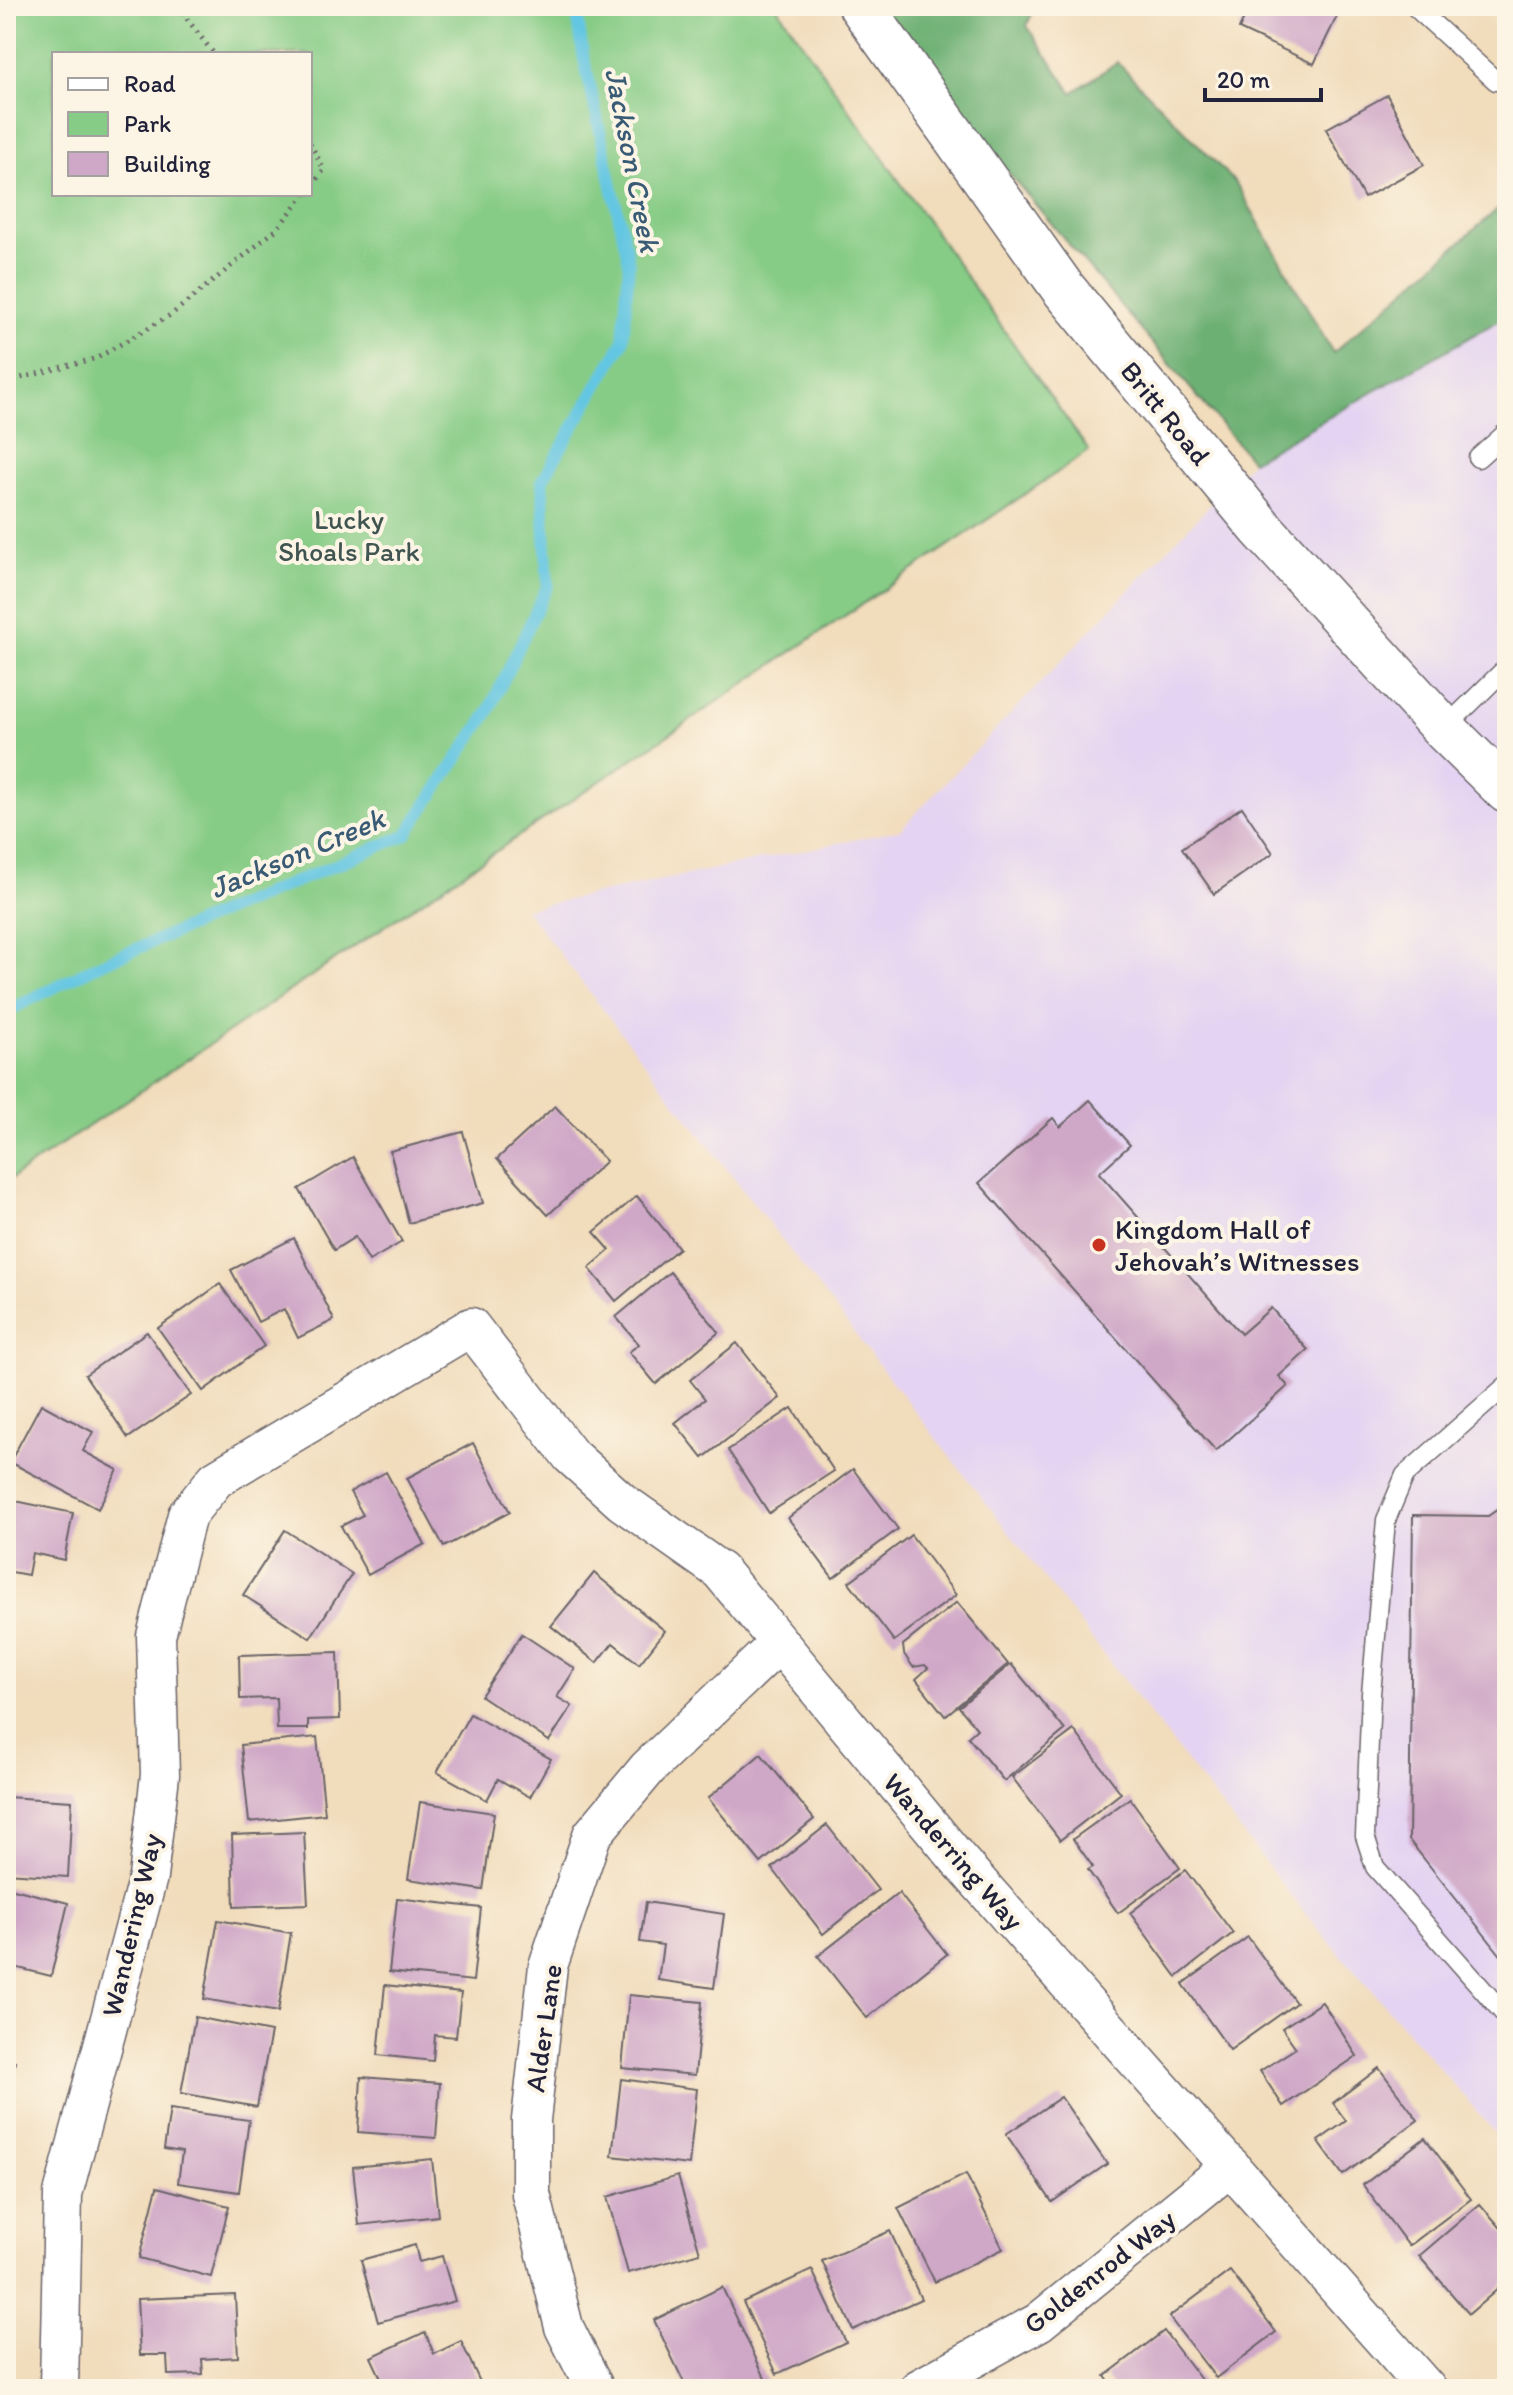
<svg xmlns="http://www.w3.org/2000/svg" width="1513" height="2395" viewBox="0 0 1513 2395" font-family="Itim,sans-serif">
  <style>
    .built { fill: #e4d3f2 }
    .green { fill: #87cc86; stroke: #547760; stroke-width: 2; fill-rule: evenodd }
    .forest { fill: #6db073; stroke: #486957; stroke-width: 2 }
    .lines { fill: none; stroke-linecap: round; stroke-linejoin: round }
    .stream { stroke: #64c6e2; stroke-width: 12 }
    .building { fill: #cfa7c7 }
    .service-casing { stroke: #6a6368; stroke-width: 21 }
    .minor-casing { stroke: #6a6368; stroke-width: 41 }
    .tertiary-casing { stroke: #6a6368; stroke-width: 47 }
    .path { stroke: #6a6368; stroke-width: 5; stroke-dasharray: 2 6; stroke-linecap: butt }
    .service { stroke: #fff; stroke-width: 18 }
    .minor { stroke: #fff; stroke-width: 38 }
    .tertiary { stroke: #fff; stroke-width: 44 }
    .poi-dot { fill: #c8321e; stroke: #fcf5e5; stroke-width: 3 }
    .labels { text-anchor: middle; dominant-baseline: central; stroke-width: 8; stroke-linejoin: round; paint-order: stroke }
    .street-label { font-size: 28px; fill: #22223b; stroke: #fcf5e5 }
    .park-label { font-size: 28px; fill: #405552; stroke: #fcf5e5 }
    .poi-label { font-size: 28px; fill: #22223b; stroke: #fcf5e5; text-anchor: start }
    .water-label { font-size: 30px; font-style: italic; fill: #395b75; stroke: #fcf5e5 }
  </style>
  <rect width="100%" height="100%" fill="#fcf5e5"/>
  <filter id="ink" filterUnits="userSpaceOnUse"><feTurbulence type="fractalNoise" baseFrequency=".0125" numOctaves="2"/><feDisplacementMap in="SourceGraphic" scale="16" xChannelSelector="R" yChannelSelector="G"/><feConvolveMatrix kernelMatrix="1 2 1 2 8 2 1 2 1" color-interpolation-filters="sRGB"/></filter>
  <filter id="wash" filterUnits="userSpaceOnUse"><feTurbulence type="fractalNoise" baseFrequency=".006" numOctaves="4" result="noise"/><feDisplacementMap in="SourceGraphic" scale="32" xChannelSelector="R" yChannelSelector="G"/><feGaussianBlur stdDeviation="1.8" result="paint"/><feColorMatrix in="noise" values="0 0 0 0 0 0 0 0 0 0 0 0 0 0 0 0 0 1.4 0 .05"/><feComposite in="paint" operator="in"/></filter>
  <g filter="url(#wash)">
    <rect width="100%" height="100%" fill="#f1dcbb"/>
    <!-- built -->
    <path class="built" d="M1507,316V2146L1306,1915L525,909L900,830L1252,461Z"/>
    <!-- green -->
    <path class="green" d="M6,6H776L1089,451L6,1182ZM54,54H310V194H54Z"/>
    <!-- forest -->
    <path class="forest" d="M876,6H1035L1027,26L1072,93L1117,62L1236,183L1333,353L1507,201V316L1252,461L908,54Z"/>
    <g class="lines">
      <!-- stream -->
      <path class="stream" d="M6,1012L98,965L406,835L488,713L548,585L542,481L623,342L629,263L583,54L576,6"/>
    </g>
    <g id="blocks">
      <!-- building -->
      <g class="building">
        <path d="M1250,6H1342L1314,64L1239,29Z"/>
        <path d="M1387,95L1424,165L1364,198L1326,129Z"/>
        <path d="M1242,807L1273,853L1214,894L1182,848Z"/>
        <path d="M1090,1100L1130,1145L1099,1173L1241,1334L1271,1308L1308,1350L1279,1376L1288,1386L1216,1451L979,1183L1053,1118L1060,1127Z"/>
        <path d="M555,1106L606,1161L548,1215L497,1159Z"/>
        <path d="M463,1132L483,1203L409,1223L390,1151Z"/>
        <path d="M353,1157L402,1242L369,1261L355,1237L334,1250L299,1189Z"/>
        <path d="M637,1196L679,1248L616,1301L589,1268L610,1250L594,1232Z"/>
        <path d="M294,1238L334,1320L298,1338L284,1309L258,1322L231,1270Z"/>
        <path d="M670,1272L719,1332L656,1384L629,1352L639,1344L616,1317Z"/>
        <path d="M220,1284L264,1346L203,1391L158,1328Z"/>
        <path d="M147,1332L191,1395L128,1438L85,1375Z"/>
        <path d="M737,1343L780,1398L703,1458L675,1423L705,1399L690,1380Z"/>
        <path d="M41,1404L93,1432L83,1451L118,1470L98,1509L10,1462Z"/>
        <path d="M792,1408L834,1471L769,1513L728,1450Z"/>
        <path d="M473,1443L510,1512L444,1547L407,1478Z"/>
        <path d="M853,1469L898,1529L833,1578L788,1518Z"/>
        <path d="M386,1472L425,1544L368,1575L341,1526L363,1515L350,1492Z"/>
        <path d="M6,1499L73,1513L64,1560L32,1553L28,1575L6,1571Z"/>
        <path d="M1507,1503V1963L1409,1840L1413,1515L1488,1516Z"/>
        <path d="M285,1530L352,1574L310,1638L243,1595Z"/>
        <path d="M911,1535L956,1595L894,1641L849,1582Z"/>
        <path d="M594,1573L665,1631L639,1664L613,1643L597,1663L551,1626Z"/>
        <path d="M957,1602L1008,1664L945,1716L916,1679L928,1668L925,1665L913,1667L904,1654L903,1645Z"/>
        <path d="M522,1634L575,1669L557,1697L572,1706L549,1741L481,1696Z"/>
        <path d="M338,1652L340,1719L308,1720V1729H277L276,1698L240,1699L239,1655Z"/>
        <path d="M1011,1664L1065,1730L1004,1781L968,1737L977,1729L959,1707Z"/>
        <path d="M470,1714L551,1759L530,1797L498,1779L487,1800L437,1772Z"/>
        <path d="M1074,1730L1121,1793L1060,1840L1012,1777Z"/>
        <path d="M317,1737L325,1814L249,1822L241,1745Z"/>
        <path d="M761,1754L814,1819L761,1863L708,1798Z"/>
        <path d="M6,1797L72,1801L68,1877L6,1873Z"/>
        <path d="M1130,1798L1180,1868L1118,1913L1088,1870L1093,1867L1073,1839Z"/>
        <path d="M420,1802L494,1813L483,1890L408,1879Z"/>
        <path d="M827,1825L878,1890L823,1934L772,1868Z"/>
        <path d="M304,1832L308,1904L234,1907L232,1835Z"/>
        <path d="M1185,1870L1233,1933L1177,1977L1130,1913Z"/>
        <path d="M6,1887L68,1903L51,1976L6,1965Z"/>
        <path d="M899,1893L947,1954L867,2018L818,1956Z"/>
        <path d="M397,1898L481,1908L473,1981L389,1972Z"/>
        <path d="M646,1902L724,1914L714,1988L658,1980L663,1945L640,1942Z"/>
        <path d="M218,1920L291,1933L278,2012L204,1999Z"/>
        <path d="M1248,1937L1296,2003L1230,2050L1183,1984Z"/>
        <path d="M385,1985L461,1993L456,2037L435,2035L433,2061L378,2055Z"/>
        <path d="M629,1995L702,2002L695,2075L622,2068Z"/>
        <path d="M1322,2002L1357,2056L1283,2106L1260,2071L1296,2048L1282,2028Z"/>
        <path d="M195,2017L271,2032L257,2107L181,2093Z"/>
        <path d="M6,2059L15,2061L8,2102L6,2101Z"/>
        <path d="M1379,2068L1418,2120L1343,2175L1318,2141L1346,2121L1333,2103Z"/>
        <path d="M361,2077L440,2083L436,2138L358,2132Z"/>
        <path d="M621,2079L697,2089L689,2165L612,2156Z"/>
        <path d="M1061,2097L1107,2164L1052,2202L1006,2134Z"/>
        <path d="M170,2109L249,2120L239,2192L178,2183L182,2152L164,2149Z"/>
        <path d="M1425,2138L1471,2199L1409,2246L1363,2185Z"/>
        <path d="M432,2159L438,2216L359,2225L353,2167Z"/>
        <path d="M966,2174L1003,2249L935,2282L898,2208Z"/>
        <path d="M678,2176L700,2253L628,2273L607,2197Z"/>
        <path d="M157,2187L229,2206L211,2277L139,2258Z"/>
        <path d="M1480,2204L1507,2235V2281L1469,2314L1419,2256Z"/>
        <path d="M890,2231L921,2299L853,2330L822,2261Z"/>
        <path d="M415,2245L419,2262L442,2256L455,2301L378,2322L361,2260Z"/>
        <path d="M812,2270L846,2342L777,2374L743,2302Z"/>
        <path d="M1230,2271L1276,2332L1216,2378L1169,2317Z"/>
        <path d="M722,2287L768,2384L757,2389H687L654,2320Z"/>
        <path d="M235,2295L238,2357L202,2359L203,2374L168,2375L167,2355H140L137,2299Z"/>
        <path d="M1164,2331L1208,2389H1114L1105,2376Z"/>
        <path d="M425,2332L434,2354L461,2341L481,2384L471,2389H386L371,2357Z"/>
      </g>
    </g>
  </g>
  <g filter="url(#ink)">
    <use href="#blocks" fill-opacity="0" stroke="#6a6368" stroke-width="2"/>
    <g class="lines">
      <defs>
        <g id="service">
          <path d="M1414,6L1496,81"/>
          <path d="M1478,458L1507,432"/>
          <path d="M1444,729L1507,667"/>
          <path d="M1507,1385L1405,1475L1386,1520L1371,1694L1365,1836L1375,1867L1507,2017"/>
        </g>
        <g id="minor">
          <path d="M59,2389L63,2194L148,1877L160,1775L156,1636L187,1515L216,1479L471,1327L571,1456L622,1502L720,1571L958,1859L1427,2389"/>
          <path d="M595,2389L564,2327L531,2194V2120L548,1966L592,1835L648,1768L779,1643"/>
          <path d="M918,2389L1039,2322L1231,2166"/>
        </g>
        <path id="tertiary" d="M861,6L1062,287L1261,528L1444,729L1507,791"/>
      </defs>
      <!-- service casing -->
      <use href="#service" class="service-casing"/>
      <!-- minor casing -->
      <use href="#minor" class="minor-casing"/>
      <!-- tertiary casing -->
      <use href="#tertiary" class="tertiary-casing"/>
      <!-- path -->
      <g class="path">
        <path d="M177,6L214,54"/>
        <path d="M310,143L324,170L310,188"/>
        <path d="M6,382L97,358L172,314L277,229L305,194"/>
      </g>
      <!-- service -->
      <use href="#service" class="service"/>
      <!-- minor -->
      <use href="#minor" class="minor"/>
      <!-- tertiary -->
      <use href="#tertiary" class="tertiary"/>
    </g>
  </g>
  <!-- markers -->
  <circle class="poi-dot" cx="1099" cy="1245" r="8"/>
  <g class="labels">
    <!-- street labels -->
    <g class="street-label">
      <text transform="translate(1166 413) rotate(51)">Britt Road</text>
      <text transform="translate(954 1851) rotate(49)">Wanderring Way</text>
      <text transform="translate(131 1925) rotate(-77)">Wandering Way</text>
      <text transform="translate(543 2028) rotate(-82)">Alder Lane</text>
      <text transform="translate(1099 2271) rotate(-38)">Goldenrod Way</text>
    </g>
    <!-- park labels -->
    <g class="park-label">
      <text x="349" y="519">Lucky<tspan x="349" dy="32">Shoals Park</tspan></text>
    </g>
    <!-- poi labels -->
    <g class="poi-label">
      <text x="1115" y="1229">Kingdom Hall of<tspan x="1115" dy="32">Jehovah’s Witnesses</tspan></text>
    </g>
    <!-- water labels -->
    <g class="water-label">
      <text transform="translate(633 160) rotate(79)">Jackson Creek</text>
      <text transform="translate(297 853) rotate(-23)">Jackson Creek</text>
    </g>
  </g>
  <!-- margin -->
  <rect width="1513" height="2395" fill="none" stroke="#fcf5e5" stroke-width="32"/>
  <!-- legend -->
  <rect x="52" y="52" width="260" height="144" fill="#fcf5e5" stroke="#a5a1a1" stroke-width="2"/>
  <rect x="68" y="78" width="40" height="12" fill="#ffffff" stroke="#a5a1a1" stroke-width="2"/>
  <text x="124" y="92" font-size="24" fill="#22223b">Road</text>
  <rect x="68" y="112" width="40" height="24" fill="#87cc86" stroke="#a5a1a1" stroke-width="2"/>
  <text x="124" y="132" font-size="24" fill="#22223b">Park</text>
  <rect x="68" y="152" width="40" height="24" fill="#cfa7c7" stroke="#a5a1a1" stroke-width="2"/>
  <text x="124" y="172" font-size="24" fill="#22223b">Building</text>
  <!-- scale -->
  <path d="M1205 88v12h116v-12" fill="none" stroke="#22223b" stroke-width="4"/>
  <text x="1217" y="88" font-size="24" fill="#22223b" stroke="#fcf5e5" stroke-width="6" paint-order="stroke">20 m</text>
</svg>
